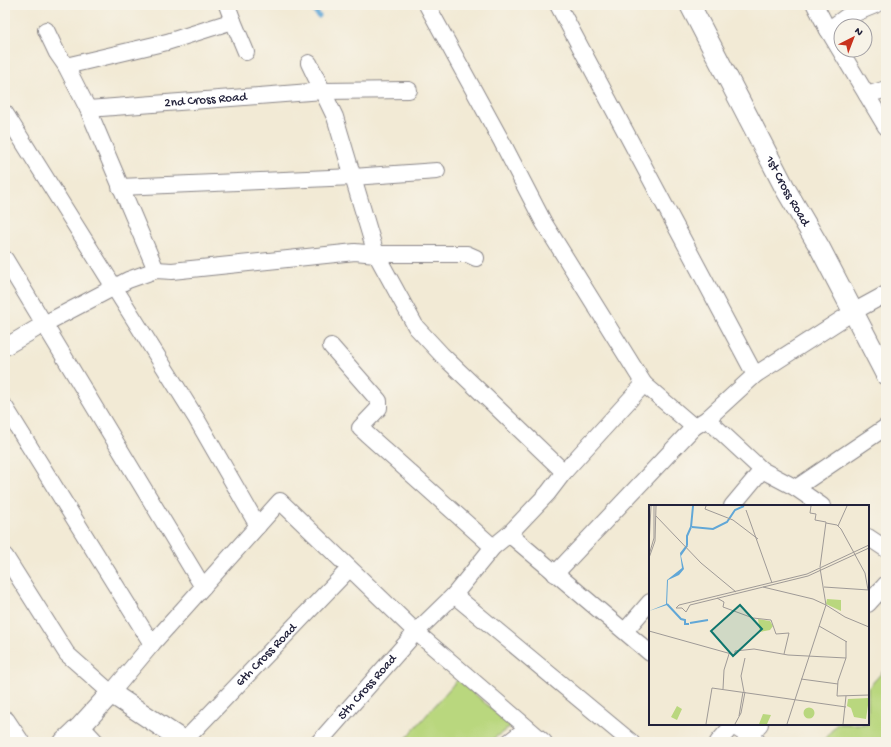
<svg xmlns="http://www.w3.org/2000/svg" width="891" height="747" viewBox="0 0 891 747" font-family="'Gochi Hand',sans-serif">
  <style>
    .green { fill: #b9d77e; stroke: #6e7c5c }
    .lines { fill: none; stroke-linecap: round; stroke-linejoin: round }
    .stream { stroke: #61a7d7; stroke-width: 5 }
    .minor-casing { stroke: #8a8688; stroke-width: 18 }
    .tertiary-casing { stroke: #8a8688; stroke-width: 22 }
    .minor { stroke: #fff; stroke-width: 16 }
    .tertiary { stroke: #fff; stroke-width: 20 }
    .labels { text-anchor: middle; dominant-baseline: central; stroke-width: 4; stroke-linejoin: round; paint-order: stroke }
    .street-label { font-size: 13px; fill: #22223b; stroke: #f7f3e8 }
    .inset-river { fill: none; stroke: #61a7d7; stroke-width: 2 }
    .inset-road { fill: none; stroke: #9f9a97; stroke-width: 1 }
    .view { fill: #0f766e; fill-opacity: 0.15; stroke: #0f766e; stroke-width: 2 }
    .inset-edge { fill: none; stroke: #22223b; stroke-width: 2 }
  </style>
  <rect width="100%" height="100%" fill="#f7f3e8"/>
  <filter id="ink" filterUnits="userSpaceOnUse"><feTurbulence type="fractalNoise" baseFrequency=".025" numOctaves="2"/><feDisplacementMap in="SourceGraphic" scale="8" xChannelSelector="R" yChannelSelector="G"/><feConvolveMatrix kernelMatrix="1 2 1 2 8 2 1 2 1" color-interpolation-filters="sRGB"/></filter>
  <filter id="wash" filterUnits="userSpaceOnUse"><feTurbulence type="fractalNoise" baseFrequency=".012" numOctaves="4" result="noise"/><feDisplacementMap in="SourceGraphic" scale="16" xChannelSelector="R" yChannelSelector="G"/><feGaussianBlur stdDeviation="0.9" result="paint"/><feColorMatrix in="noise" values="0 0 0 0 0 0 0 0 0 0 0 0 0 0 0 0 0 1.4 0 .05"/><feComposite in="paint" operator="in"/></filter>
  <g filter="url(#wash)">
    <rect width="100%" height="100%" fill="#f2ead5"/>
    <!-- green -->
    <g class="green">
      <path d="M886,668V742H822L837,724H868V688Z"/>
      <path d="M458,679L511,726L489,742H403Z"/>
    </g>
    <g class="lines">
      <!-- stream -->
      <path class="stream" d="M309,5L319,16"/>
    </g>
  </g>
  <g filter="url(#ink)">
    <g class="lines">
      <defs>
        <g id="minor">
          <path d="M558,5L755,375"/>
          <path d="M815,5L828,30L886,127"/>
          <path d="M233,21L246,52"/>
          <path d="M46,30L57,53L66,66L88,109L156,270"/>
          <path d="M828,30L846,17L875,5"/>
          <path d="M309,63L335,117L376,254L416,327L442,355L564,472"/>
          <path d="M66,66L167,42L233,21L227,5"/>
          <path d="M867,95L886,89"/>
          <path id="s1" d="M88,109L323,91L409,90"/>
          <path d="M5,113L196,418L258,526"/>
          <path d="M120,187L353,177L437,171"/>
          <path d="M5,259L203,587"/>
          <path d="M331,346L379,401V408L360,428L493,547"/>
          <path d="M5,347L44,324L128,280L156,270L172,271L355,252L376,254H467L476,258"/>
          <path d="M644,384L694,427L707,419L762,470L796,488L822,506"/>
          <path d="M5,407L152,644"/>
          <path d="M707,419L755,375L853,312L886,294"/>
          <path d="M796,488L886,427"/>
          <path d="M732,506L762,470"/>
          <path d="M509,534L650,653"/>
          <path d="M868,537L886,549"/>
          <path d="M5,556L67,654L111,693L152,644L280,501L416,632L544,742"/>
          <path d="M555,574L694,427"/>
          <path d="M454,595L631,742"/>
          <path d="M868,604L886,584"/>
          <path d="M625,631L650,602"/>
          <path d="M730,724L758,742"/>
          <path d="M81,726L96,742"/>
          <path d="M749,736L760,724"/>
          <path id="s2" d="M184,741L349,569"/>
          <path id="s3" d="M319,742L416,632L454,595L493,547L509,534L548,493L564,472L644,384L544,223L502,142L427,5"/>
          <path d="M509,742L527,728"/>
          <path d="M718,742L732,726"/>
        </g>
        <g id="tertiary">
          <path id="s4" d="M690,5L786,190L820,248L886,375"/>
          <path d="M5,721L19,742"/>
          <path d="M64,742L81,726L111,693L185,742"/>
        </g>
      </defs>
      <!-- minor casing -->
      <use href="#minor" class="minor-casing"/>
      <!-- tertiary casing -->
      <use href="#tertiary" class="tertiary-casing"/>
      <!-- minor -->
      <use href="#minor" class="minor"/>
      <!-- tertiary -->
      <use href="#tertiary" class="tertiary"/>
    </g>
  </g>
  <g class="labels">
    <!-- street labels -->
    <g class="street-label">
      <text stroke="none"><textPath href="#s1" startOffset="118">2nd Cross Road</textPath></text>
      <text stroke="none"><textPath href="#s4" startOffset="210">1st Cross Road</textPath></text>
      <text stroke="none"><textPath href="#s2" startOffset="119">6th Cross Road</textPath></text>
      <text stroke="none"><textPath href="#s3" startOffset="73">5th Cross Road</textPath></text>
    </g>
  </g>
  <!-- overview -->
  <g transform="translate(649 505)">
    <rect width="220" height="220" fill="#f2ead5"/>
    <path d="M178,94L192,95V106L177,99ZM109,114L121,116L124,121L121,125L111,127ZM220,193L217,214L205,212L202,203L198,201L199,194ZM28,201L33,204L28,215L22,212ZM154.5 208a5.5 5.5 0 1 1 11 0a5.5 5.5 0 1 1-11 0ZM114,209L122,210L118,219H110Z" fill="#b9d77e"/>
    <path d="M38,39L39,41L32,51L35,64L30,70L19,75L18,100L0,106L17,99L18,75L33,63L31,48Z" fill="#61a7d7"/>
    <path class="inset-river" d="M42,22L44,1M43,22L64,24L78,17L86,5L95,1M38,40V31L42,22M18,99L32,114L36,115V119H40M41,118L59,115"/>
    <path class="inset-road" d="M57,1L56,4L84,15L109,34M162,1L161,8L167,9L166,15L177,17L171,62M97,5L123,78M7,11L52,58L87,87M177,18L188,20L192,24L216,68L219,85M189,21L198,1M220,40L158,69L30,100L27,103H33L37,107L41,100L159,71L220,43M0,41L2,1M0,50L5,33V1M0,53L6,36L7,1M114,82L164,94L177,100M175,82L220,85M68,93L75,97L74,102L104,113L122,115L127,129L140,128L135,149M177,100L196,112L220,122M170,121L198,137M0,126L86,150V146L105,144L139,150L197,153M197,136V153L189,176L188,191L220,190M152,174L189,179M74,184L75,165L80,149M95,187L92,171L96,153M90,211L94,187M57,219L63,183L197,202M86,219L92,208L96,187M138,219L177,100L171,63M194,219L197,191"/>
    <path class="view" d="M91,100L113,124L84,151L62,126Z"/>
    <rect width="220" height="220" class="inset-edge"/>
  </g>
  <!-- margin -->
  <rect width="891" height="747" fill="none" stroke="#f7f3e8" stroke-width="20"/>
  <!-- north arrow -->
  <g transform="translate(853 38) rotate(42)"><circle r="19" fill="#f7f3e8" stroke="#a29fa3"/>
  <path d="M0-3L7 15L0 10L-7 15Z" fill="#c8321e"/>
  <text y="-6" font-size="11" font-weight="bold" text-anchor="middle" fill="#22223b">N</text>
  </g>
</svg>
